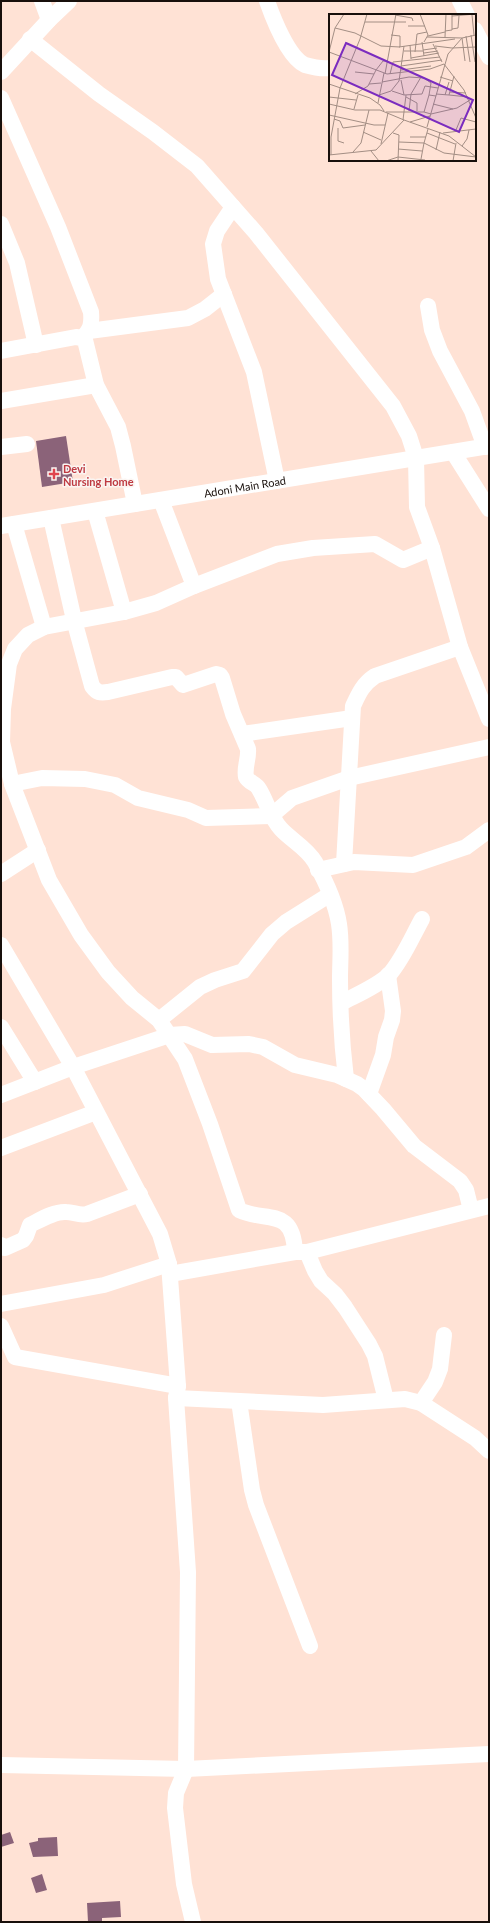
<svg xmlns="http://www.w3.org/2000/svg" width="490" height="1923" viewBox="0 0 490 1923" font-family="Lato,sans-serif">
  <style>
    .building { fill: #8b6379 }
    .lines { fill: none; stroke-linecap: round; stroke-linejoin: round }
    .minor { stroke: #fff; stroke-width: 16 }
    .health-dot { fill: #e0444e; stroke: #fbf5f2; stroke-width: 1.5 }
    .labels { text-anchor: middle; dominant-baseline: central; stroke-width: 3; stroke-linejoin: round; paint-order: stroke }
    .health-label { font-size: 11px; font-weight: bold; fill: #be3a42; stroke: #fbf5f2; text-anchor: start }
    .street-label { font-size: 11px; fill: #180f0b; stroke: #fbf5f2 }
    .inset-road { fill: none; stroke: #a38e84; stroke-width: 1 }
    .view { fill: #7b2cbf; fill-opacity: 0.15; stroke: #7b2cbf; stroke-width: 2 }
    .inset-edge { fill: none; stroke: #180f0b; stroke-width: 2 }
  </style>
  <rect width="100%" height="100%" fill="#ffe2d5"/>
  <!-- building -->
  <g class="building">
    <path d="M66,436L73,482L42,487L36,441Z"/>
    <path d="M10,1832L14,1843L1,1847V1835Z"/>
    <path d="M57,1837L58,1856L33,1857L29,1843L38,1841V1838Z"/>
    <path d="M42,1874L47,1890L36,1893L31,1878Z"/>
    <path d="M120,1901L121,1917L102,1918V1922H88L87,1903Z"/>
  </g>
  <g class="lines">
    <!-- minor -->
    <g class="minor">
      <path d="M42,1L49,20"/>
      <path d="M267,1C273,18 288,57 305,65C312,67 323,69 330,68"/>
      <path d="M460,1L467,15"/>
      <path d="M475,30L489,57"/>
      <path d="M30,39L99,94L153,132L197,166L256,233L393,406L409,436L416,458L417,507L432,548L403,560L375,544L313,548L277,554L194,586"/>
      <path d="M1,72L49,20L69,1"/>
      <path d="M1,98L58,227L91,312C92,324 91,330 82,338"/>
      <path d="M233,207L217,231L213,244L218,279L254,372L277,481"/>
      <path d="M1,224L17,263L36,345"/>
      <path d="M428,306L432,330L440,351L472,411L485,447"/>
      <path d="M89,331L188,318L205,309L224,294"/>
      <path d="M1,351L76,337L82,338L85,340L96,385L118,427L123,446L135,504"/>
      <path d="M1,401L96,385"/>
      <path d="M1,447L27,444"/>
      <path d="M453,452L489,509"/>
      <path d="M161,500L194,586L156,603L124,612L44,627L28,635L15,649L9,664L3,709L2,742L12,784L49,880L81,935L108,972L132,998L159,1020L185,1059L210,1124L239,1210C266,1223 293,1206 295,1252"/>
      <path d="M95,511L124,612"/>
      <path d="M51,518L74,620L92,686C97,693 100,693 108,692L172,677H176L183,685L216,674L220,675L222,678L233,714L248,749C249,759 244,767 246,777C249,783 256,783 259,789C267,802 270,817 281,829C291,840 307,848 315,862C325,880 336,904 339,924C342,943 340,961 340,979C340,1012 342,1046 346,1079"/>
      <path d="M14,524L44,627"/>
      <path id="s1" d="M1,526L489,446"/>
      <path d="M432,548L460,647L489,719"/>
      <path d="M242,734L352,718"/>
      <path d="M12,784L42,778L85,779L115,785L138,798L188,810L206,818L271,816L292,798L349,778L489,747"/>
      <path d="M344,864L353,706C359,693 363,684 375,676L460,647"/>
      <path d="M318,870L354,862L413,865L466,847L489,830"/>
      <path d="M1,874L38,850"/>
      <path d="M1,945L73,1067L160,1234L169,1264L178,1386L176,1398L188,1572L186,1769L176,1793L175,1808L184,1884L193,1922"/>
      <path d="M341,1003C356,995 376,987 389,975C403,959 412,937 422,919"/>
      <path d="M159,1020L200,987L215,980L243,971L272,934L286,922L329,895"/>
      <path d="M1,1027L35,1082"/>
      <path d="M369,1094L383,1055L386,1037L392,1020L393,1011L388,975"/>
      <path d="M1,1095L73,1067L170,1035L185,1034L212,1045L249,1044L263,1047L295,1065L337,1075L357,1084L364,1089L383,1109L414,1146L460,1181L466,1190L471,1210"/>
      <path d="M1,1148L96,1112"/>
      <path d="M1,1245L5,1248L23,1240L26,1236L30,1225C40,1220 55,1211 66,1212C74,1212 79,1216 87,1214L140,1194"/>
      <path d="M307,1252L315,1271L321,1281L335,1294L345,1307L369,1344L375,1356L386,1400"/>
      <path d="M170,1274L295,1252H307L489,1206"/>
      <path d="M1,1304L104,1285L169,1264"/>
      <path d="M1,1326L15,1357L178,1386"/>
      <path d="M176,1398L323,1405L405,1399L421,1403L475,1438L489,1451"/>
      <path d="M239,1401L252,1490L256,1505L310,1646"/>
      <path d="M421,1403L435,1382L440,1369L444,1335"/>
      <path d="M1,1765L186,1769L489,1754"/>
    </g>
  </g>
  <!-- markers -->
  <path class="health-dot" d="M52 468h4v4h4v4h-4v4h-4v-4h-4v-4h4z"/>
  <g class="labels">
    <!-- health labels -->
    <g class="health-label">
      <text x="63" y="468">Devi<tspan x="63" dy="13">Nursing Home</tspan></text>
    </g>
    <!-- street labels -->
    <g class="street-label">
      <text stroke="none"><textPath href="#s1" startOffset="247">Adoni Main Road</textPath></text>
    </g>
  </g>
  <!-- overview -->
  <g transform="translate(329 14)">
    <rect width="147" height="147" fill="#ffe2d5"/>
    <path class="inset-road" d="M91,0L99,21L95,28M66,1L83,4L84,7M143,1L145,21M123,2L147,0M36,8H77M79,12H96M6,14L26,19L52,32L71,33V22L62,21M123,15L129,14L130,2M116,17L123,16V0M142,21L146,48M99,22L116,18M137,22L141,48M98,23L133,24L136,47M116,23L117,0M93,28L95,42M104,30L113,48M81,31L82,45M106,32L123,34M70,33L126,25M123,34L147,33M94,36L108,34M75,37H94M0,38L58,60L101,55L115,50L135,76L147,104M0,38L6,14L15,0M86,38L88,20L98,18M95,39L109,37M82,44L110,39M72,52L113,46M47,56L54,47H58M72,56L102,52M26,58L45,60M56,60L67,0M61,60L64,48L111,43M111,63L124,67M72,66L75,81M53,68L80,63L95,64L102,69L100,81L107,82M0,70L41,84L51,91L55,97M40,70L52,69M63,77L75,81L93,80L96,72L109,74M121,78L137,79M26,80L39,72L47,56M107,80L120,81L125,62M50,81L62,77L70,67L75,32M100,81L95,98L102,100L128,94L141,86M116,81L120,68M120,81L139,83M0,83L27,86M77,83L88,89V97M49,89L55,59M0,90L26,96H51L75,106M104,90L124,95M25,95L29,81M80,97L82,80L92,63M57,98H95M0,101L45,111H56M5,105L11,107L14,114L36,111M74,106L77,81M81,108L101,102M98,113L119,40L133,24L147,21M9,114V127L15,129M99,115L95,129L115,139L147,143M127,116L132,104L147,108M34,118L52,126M64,119L70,121L69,147M98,119L126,130M114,119L147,115M81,123H97M70,128L95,129L92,145M52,130L59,99M133,132L138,125L140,116M69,135L93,137M107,136L111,118M42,137L50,147M24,138L32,129L40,96M0,141L47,136L75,106L120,122L147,143M2,141V123L11,74L31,25L38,0M57,147L69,143L96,146M124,147L127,129"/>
    <path class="view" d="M17,29L144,86L130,118L3,61Z"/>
    <rect width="147" height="147" class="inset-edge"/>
  </g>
  <!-- border -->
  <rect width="490" height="1923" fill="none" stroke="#180f0b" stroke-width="4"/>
</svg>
